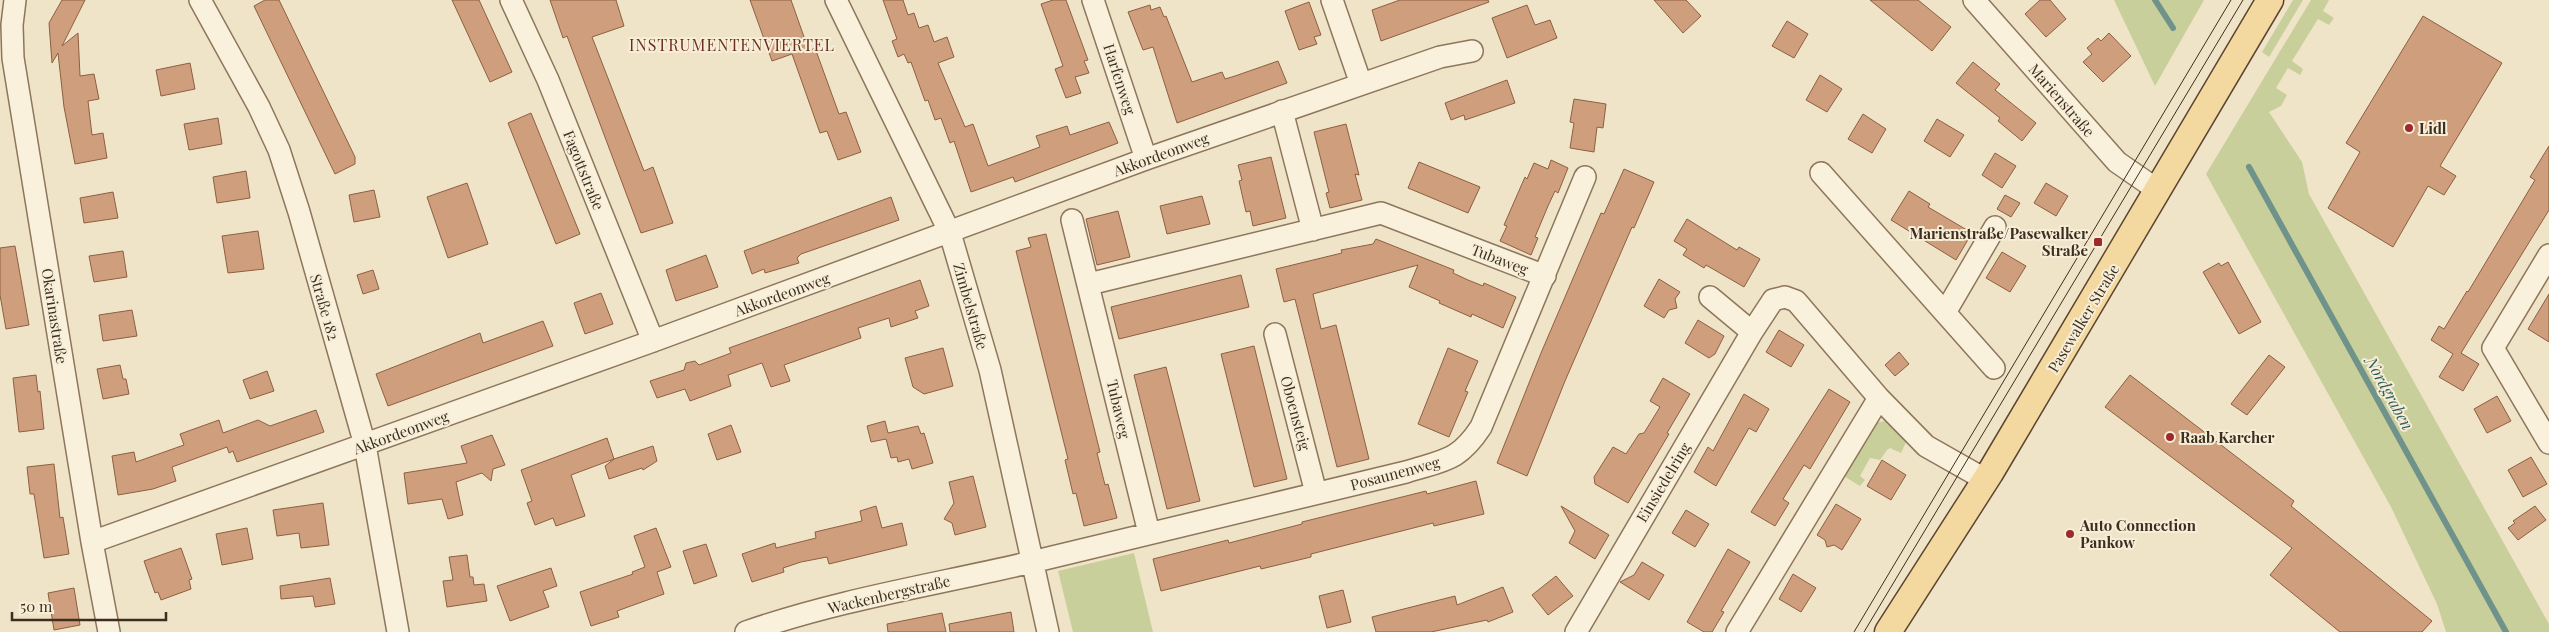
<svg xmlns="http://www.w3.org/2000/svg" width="2549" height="632" font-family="'Playfair Display',serif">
<rect width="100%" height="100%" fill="#f0e4c8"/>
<path fill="#c9cf9b" d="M2114,0h90l-49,86z
M2293,0h10l-34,57 -7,-5z
M2311,0h18l-6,11 11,7 -5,7 -11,-6 -26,42 11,8 -3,6 -12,-7 -12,20 11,7 -6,11 -12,6 33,50 7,32 240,430v8h-103l-9,-28 -46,-97 -185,-333z
M1885,421l6,2 16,17 -6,13 -11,-5 -3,2 -7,10 -10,-2 -10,18 5,4 -5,6 -18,-11 32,-52z
M1134,553l19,79h-80l-15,-61z"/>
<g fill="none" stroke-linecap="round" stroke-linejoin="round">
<path stroke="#6f938a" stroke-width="6" d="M2155,0l18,28
M2249,167l257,465"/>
</g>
<path fill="#cf9f7d" stroke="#8d5f41" d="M62,0h23l-23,46 16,-13 2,43 14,-2 5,25 -11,2 4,34 11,-2 4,25 -32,6 -11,-57 -6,-54 -6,10 -3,-40z
M265,0h14l76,157v7l-20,10 -81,-168z
M452,0h27l33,72 -22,10z
M550,0h66l8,26 -32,11 52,134 9,-4 20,56 -32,10 -74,-197 -4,2z
M750,0h41l18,51 6,-3 24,66 7,-2 15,40 -23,8 -11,-29 -7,2 -28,-79 -20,7z
M883,0h20l5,15 6,-2 5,15 9,-3 6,17 13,-5 7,20 -16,6 27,64 8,-3 15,42 52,-19 -4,-11 31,-10 3,9 39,-13 9,21 -103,39 -2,-5 -42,15 -17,-51 -4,2 -9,-25 -6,2 -7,-20 -3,1 -14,-39 -3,1 -4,-9 -6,3 -6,-16 5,-2z
M1053,0h13l22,60 -4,1 5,12 -14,4 6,16 -15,5 -11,-29 8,-3 -22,-62z
M1400,0h88l1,2 -108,39 -9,-31z
M1654,0h32l15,16 -18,17z
M1870,0h48l33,27 -19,24z
M2040,0h10l16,19 -20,18 -21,-23z
M1309,2l12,33 -7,2 3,7 -18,6 -14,-39z
M1150,5l1,5 9,-3 4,10 2,-1 26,66 30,-10 3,7 10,-3 43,-15 9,22 -110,40 -24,-76 -10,3 -15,-38z
M1527,5l8,20 15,-5 7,18 -50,20 -15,-40z
M2423,16l79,47 -62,103 16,10 -12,19 -16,-9 -35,61 -65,-39 32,-56 -14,-9z
M1787,21l21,13 -14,24 -22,-12z
M2109,33l22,23 -28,26 -20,-20 9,-8 -5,-6 11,-10 3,3z
M1973,62l27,22 -5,6 41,33 -14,18 -24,-20 2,-3 -44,-35z
M190,63l5,26 -34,7 -5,-26z
M1820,75l22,14 -15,23 -21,-12z
M1507,80l8,23 -50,17 -1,-5 -13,5 -6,-17z
M1574,99l32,5 -3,24 -6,-1 -3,25 -24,-4 4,-25 -4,-1z
M531,113l49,121 -24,10 -48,-121z
M1863,114l23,15 -14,24 -24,-14z
M218,118l4,26 -33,6 -5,-26z
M1937,119l27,16 -14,22 -26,-16z
M1346,124l13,51 -4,-1 7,26 -32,8 -4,-15 3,-1 -15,-60z
M2549,146v64l-88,143 18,11 -16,27 -24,-14 14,-23 -22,-14 8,-14 5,3 23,-38 1,1 67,-112 -5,-3z
M1995,153l21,13 -14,22 -20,-13z
M1271,157l15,61 -33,8 -3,-15 -4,1 -7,-31 3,-1 -4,-15z
M1551,160l17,8 -10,25 -3,-2 -7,15 -13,31 3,1 -7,17 -31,-14 7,-15 -3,-1 21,-48 2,2 7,-16 14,6z
M1419,162l61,25 -12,26 -60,-25z
M1624,169l30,13 -20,46 -2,-1 -67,154 -38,95 -30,-13 44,-110 60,-140 3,1z
M246,171l4,27 -33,5 -4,-26z
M467,183l21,61 -40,14 -21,-61z
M2046,183l22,13 -12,20 -22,-13z
M374,190l6,27 -26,5 -5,-27z
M1909,191l21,13 -2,3 44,26 -16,27 -65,-40z
M113,192l5,26 -34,5 -4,-25z
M2005,195l15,8 -9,14 -14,-8z
M1202,196l8,28 -43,10 -7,-28z
M891,197l8,23 -98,34 -4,4 2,5 -34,10 -1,-4 -12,5 -8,-23z
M1118,211l12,46 -33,8 -11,-46z
M1687,219l50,31 2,-3 21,12 -16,28 -38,-22 -2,3 -21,-13 4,-6 -13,-8z
M258,231l6,38 -36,4 -6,-37z
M1046,234l54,218 -3,1 8,32 3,-1 9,34 -33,8 -8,-33 -3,1 -8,-34 3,-1 -52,-208 15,-4 -3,-9z
M1376,239l78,31 -1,3 15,7 15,6 1,-3 32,14 -13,31 -31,-14 -1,3 -32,-14 1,-2 -31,-14 9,-22 -105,29 8,35 15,-4 33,134 -32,8 -42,-168 -11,3 -8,-33 66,-16 -1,-3 32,-6z
M15,246l14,79 -23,4 -6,-34v-47z
M123,251l4,26 -33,5 -5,-26z
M2002,252l24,14 -16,26 -24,-14z
M706,255l12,32 -42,14 -10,-31z
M2228,262l33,60 -22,12 -36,-62 16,-9 2,3z
M373,270l6,19 -16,5 -6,-19z
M1241,275l8,32 -130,32 -8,-32z
M1659,279l21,13 -5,7 2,9 -8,2 -5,8 -20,-12z
M920,280l9,26 -14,5 3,7 -27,9 -2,-9 -31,10 3,10 -77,27 6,16 -19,6 -9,-24 -34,12 3,11 -41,15 -5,-12 -28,9 -7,-17 34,-11 2,-7 9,-2 4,4 32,-12 -2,-5z
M601,293l12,31 -28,10 -11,-31z
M2549,294v48l-21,-13z
M132,310l5,26 -34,5 -4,-26z
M1698,320l26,16 -9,18 -6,4 -24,-15z
M543,321l10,25 -165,60 -12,-32 104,-41 3,10z
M1779,330l25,15 -13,22 -25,-15z
M1254,346l33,133 -33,8 -33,-133z
M943,348l10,38 -29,8 -11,-7 -8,-29z
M1448,348l30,13 -13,30 3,1 -19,45 -31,-13z
M1899,352l10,12 -14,12 -10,-11z
M2269,355l16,12 -38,48 -16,-11z
M120,365l3,14h3l3,15 -26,5 -6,-30z
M1166,367l34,134 -33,8 -33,-134z
M267,371l7,20 -24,8 -7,-19z
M36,375l2,17 2,-1 4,38 -25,3 -6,-54z
M2130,375l164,126 -3,5 141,115 -10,11h-82l-70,-57 22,-27 -187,-141z
M1663,378l27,16 -23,39 2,1 -41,69 -33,-19 -1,-7 19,-30 13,7 13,-20 5,-1 16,-26 -10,-6z
M1829,389l21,13 -40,67 -6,-4 -21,34 6,4 -14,23 -24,-14z
M1744,394l25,15 -13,23 -7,-4 -33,58 -22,-14 14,-25 5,4z
M2497,396l14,25 -24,12 -13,-24z
M316,410l8,22 -87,30 -4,-11 -4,2 -2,-6 -55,20 4,14 -23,8 -35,6 -6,-39 22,-4 2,10 48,-17 -4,-11 39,-14 4,13 35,-13 12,6z
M885,421l3,12 30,-7 3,8 3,-1 9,30 -21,6 -3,-10 -11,3 -1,-5 -6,1 -5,-19 -15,3 -4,-16z
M731,425l10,27 -24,8 -9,-26z
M492,435l13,30 -12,4 -2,12 -9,-8 -26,9 7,33 -15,4 -6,-20 -34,5 -4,-31 63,-10 -6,-17z
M607,438l7,21 -43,16 14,41 -29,10 -3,-8 -18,7 -8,-22 5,-2 -11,-31z
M653,446l4,15 -14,9 -1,-2 -33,11 -4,-13 9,-7z
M2531,457l16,27 -24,13 -15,-27z
M1882,460l24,15 -15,25 -24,-14z
M54,464l6,54 3,-1 6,37 -25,4 -10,-64h-4l-3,-27z
M973,476l13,51 -31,8 -3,-12 -8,-4 10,-16 -5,-21z
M1476,481l8,33 -50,12 -1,-3 -122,31v3l-50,12 -1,-3 -99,25 -8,-32 75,-19 1,3 73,-19v-2l124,-31 1,3z
M323,503l6,42 -28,3 -2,-15 -22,3 -4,-26z
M1836,504l25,15 -19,31 -8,-5 -7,2 -2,-7 -8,-5z
M876,506l6,22 20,-5 5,22 -78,19 -2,-7 -26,5 -18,6 1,4 -32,10 -10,-28 33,-11 1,5 40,-10 -1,-6 47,-11 -2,-10z
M1561,506l48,29 -14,24 -26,-16 6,-12z
M2535,506l11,14 -28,20 -10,-12 7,-5 -2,-2z
M1686,510l23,14 -14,23 -23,-14z
M247,528l6,31 -31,6 -6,-31z
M656,528l15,39 -14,5 7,22 -47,17 2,6 -28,9 -11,-34 53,-18 -1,-2 13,-5 -11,-31z
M706,544l11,32 -23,8 -11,-33z
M181,548l11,31 -3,1 2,9 -30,11 -3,-8 -3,1 -11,-32z
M1728,549l22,13 -29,49 3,1 -12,20h-8l-17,-10z
M467,555l3,22h3l1,8 10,-1 3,17 -40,6 -4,-26 10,-1 -4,-23z
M1642,562l22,13 -15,25 -29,-18 14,-7z
M551,568l6,18 -14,5 6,16 -39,14 -13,-35z
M1793,574l23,14 -15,24 -22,-13z
M1556,576l17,20 -25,19 -16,-20z
M330,578l5,26 -20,3 -2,-11 -32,3 -1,-13z
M1503,587l10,25 -25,10 -1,-2 -56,12h-55l-4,-15 83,-21 2,9z
M74,588l6,37 -26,5 -6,-37z
M1343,590l8,32 -24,6 -8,-32z
M1011,612l3,20h-64l-1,-8z
M942,613l4,19h-58l-1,-8z"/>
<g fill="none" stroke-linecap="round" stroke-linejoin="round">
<defs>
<path id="minor" d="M15,0l-3,25 1,33 79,484 17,90
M200,0l59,107 20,43 20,62 66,233 33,187
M511,0l37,80 105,261
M836,0l114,233 40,137 58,262
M1093,0l53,159
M1332,0l29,84
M1974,0l143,162 42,29
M1282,111l31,119
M1821,173l173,195
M1072,220l77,313
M2549,255l-56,93 56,95
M1089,284l292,-71 164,63
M1710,297l42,35
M1946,311l49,-84
M1275,334l41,159
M92,542l561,-201 493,-182 294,-102 32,-6
M746,632c94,-33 193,-48 290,-71 123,-29 246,-60 370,-89 38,-12 52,-10 75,-45l104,-250
M1576,632l176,-300 21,-32 12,-3 11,4 83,97 47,48 60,34
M1737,632l142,-234"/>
<path id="major" d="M1888,632l102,-159 280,-473"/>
</defs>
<use href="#minor" stroke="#8d765c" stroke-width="24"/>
<use href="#major" stroke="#5b4430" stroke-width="29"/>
<use href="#minor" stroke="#faf1dc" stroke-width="21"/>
<use href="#major" stroke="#f3d9a0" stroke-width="26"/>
<path stroke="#3d2e20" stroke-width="1" d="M1854,632l377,-632
M1864,632l379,-632"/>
</g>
<g fill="#9e2a2b" stroke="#f7eed8" stroke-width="2">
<circle cx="2409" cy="128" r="5"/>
<rect x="2093" y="237" width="10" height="10" rx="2.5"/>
<circle cx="2170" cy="437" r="5"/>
<circle cx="2070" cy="534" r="5"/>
</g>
<g text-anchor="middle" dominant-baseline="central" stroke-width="4" stroke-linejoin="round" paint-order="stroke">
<g font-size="15" fill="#3d2e20" stroke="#f7eed8">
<text transform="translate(1120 79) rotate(72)">Harfenweg</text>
<text transform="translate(2062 100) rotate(49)">Marienstraße</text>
<text transform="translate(1161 154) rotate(-20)">Akkordeonweg</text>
<text transform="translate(584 170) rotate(68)">Fagottstraße</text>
<text transform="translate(1500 259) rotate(21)">Tubaweg</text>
<text transform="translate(782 294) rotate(-20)">Akkordeonweg</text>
<text transform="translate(971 306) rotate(74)">Zimbelstraße</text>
<text transform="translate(325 307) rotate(74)">Straße 182</text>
<text transform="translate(55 316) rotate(81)">Okarinastraße</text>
<text transform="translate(2083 318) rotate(-59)">Pasewalker Straße</text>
<text transform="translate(1119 409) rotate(77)">Tubaweg</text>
<text transform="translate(1296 413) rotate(75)">Oboensteig</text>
<text transform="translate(401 432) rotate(-20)">Akkordeonweg</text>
<text transform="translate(1395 473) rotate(-15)">Posaunenweg</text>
<text transform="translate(1663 482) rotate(-59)">Einsiedelring</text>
<text transform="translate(889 594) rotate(-13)">Wackenbergstraße</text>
</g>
<g font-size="15" font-weight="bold" fill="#3d2e20" stroke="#f7eed8" text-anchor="start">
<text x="2419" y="128">Lidl</text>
<text x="2088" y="233" text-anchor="end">Marienstraße/Pasewalker<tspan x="2088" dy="17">Straße</tspan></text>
<text x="2180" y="437">Raab Karcher</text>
<text x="2080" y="525">Auto Connection<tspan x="2080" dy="17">Pankow</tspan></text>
</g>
<g font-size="16" letter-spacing="1" fill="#6b2e1e" stroke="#f7eed8">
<text x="732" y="44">INSTRUMENTENVIERTEL</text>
</g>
<g font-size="16" font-style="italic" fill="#2f5d5a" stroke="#f7eed8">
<text transform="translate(2390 393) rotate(61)">Nordgraben</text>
</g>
</g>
<path d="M12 612v8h154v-8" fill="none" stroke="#3d2e20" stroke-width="2.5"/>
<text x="20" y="612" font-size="15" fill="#3d2e20" stroke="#f7eed8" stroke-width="4" paint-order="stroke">50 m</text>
</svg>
